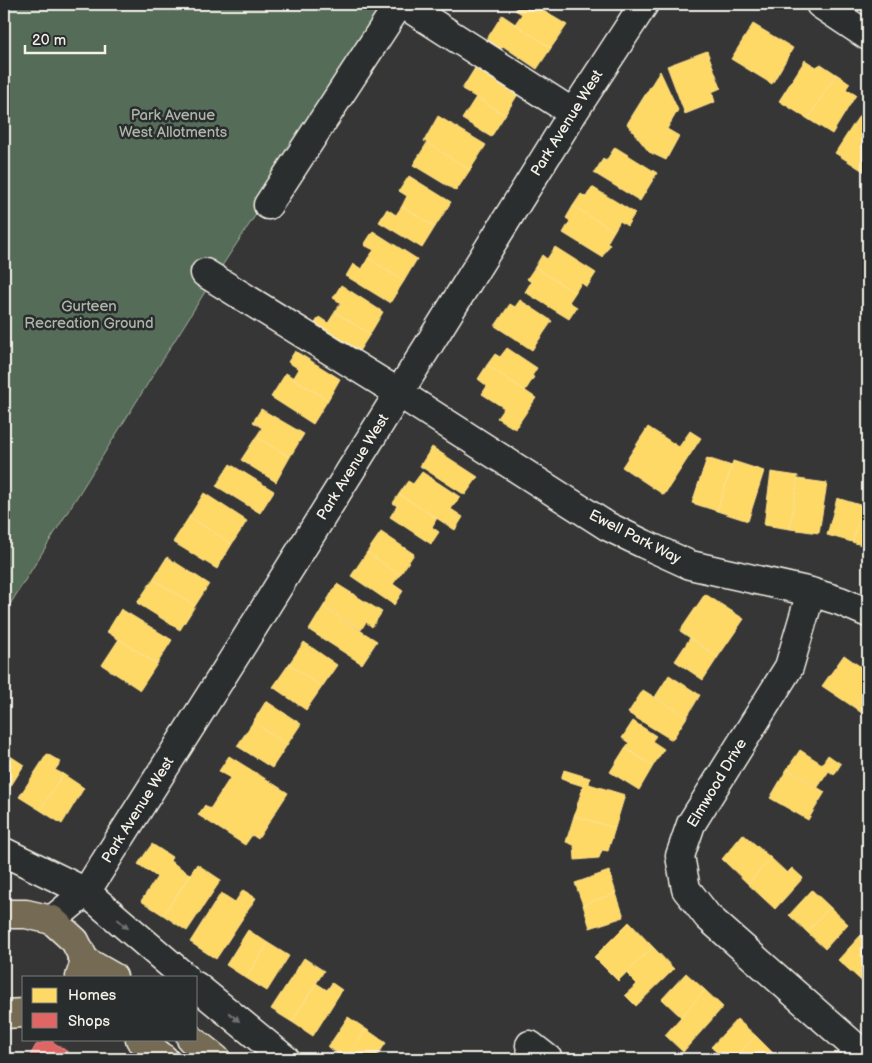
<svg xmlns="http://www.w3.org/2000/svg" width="872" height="1063" font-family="'Balsamiq Sans',sans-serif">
<rect width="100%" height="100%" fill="#373636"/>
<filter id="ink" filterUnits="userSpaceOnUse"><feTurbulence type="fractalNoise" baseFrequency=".02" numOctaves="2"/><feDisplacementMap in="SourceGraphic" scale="10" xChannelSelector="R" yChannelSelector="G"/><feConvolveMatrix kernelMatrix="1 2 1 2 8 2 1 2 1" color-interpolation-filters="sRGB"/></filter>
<g filter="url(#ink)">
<path fill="#556c58" stroke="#a4aea0" d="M4,4h391l-187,283 -204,327z"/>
<path fill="#ffd966" stroke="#fce08d" d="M519,4h13l35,21 -16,23 -36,-24 7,-10 -7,-4z
M502,15l49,33 -14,21 -34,-23 -4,5 -14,-9z
M753,24l40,24 -21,36 -41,-25z
M707,51l14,37 -9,4 3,10 -30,12 -18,-48z
M480,60l40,31 -15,24 -43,-26z
M805,60l11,7 5,-3 15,10 -28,45 -29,-18z
M660,71l18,39 -11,19 12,7 -13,24 -17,-8 -22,-28z
M836,74l14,9 -4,6 10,6 -24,39 -24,-15z
M476,97l29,18 -14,22 -29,-18z
M868,102v72l-33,-21z
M438,116l48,29 -16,25 -46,-29z
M427,143l43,27 -14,21 -43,-26z
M615,147l42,26 -17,28 -46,-28 9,-14 3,2z
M409,176l42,26 -16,25 -33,-21 5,-10 -8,-5z
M592,187l43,26 -8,13 -7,-5 -6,10 -41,-25 8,-12 5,3z
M402,206l33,21 -13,21 -43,-26 8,-13 9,6z
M573,206l41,25 -7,12 3,2 -8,12 -39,-24 7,-12 -4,-3z
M373,231l44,28 -13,22 -36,-23 6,-8 -10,-5z
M555,247l41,26 -9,14 -6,-4 -6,10 -40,-26 7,-12 5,4z
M368,258l36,23 -14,22 -44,-27 7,-12 9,5z
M535,267l40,26 -6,9 8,5 -8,12 -44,-27 6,-10 -4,-3z
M341,285l42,27 -13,22 -35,-22 6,-9 -8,-5z
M520,300l32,21 -20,29 -37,-24 15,-22 5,3z
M335,312l35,22 -14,22 -44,-28 7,-11 9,6z
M507,348l30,20 -5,8 2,1 -9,14 -38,-26 8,-11 5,3z
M295,351l45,28 -12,21 -35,-21 6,-10 -11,-7z
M487,365l49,33 -21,31 -18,-11 7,-10 -22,-14 5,-8 -9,-7z
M286,373l42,27 -15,24 -42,-27z
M261,409l43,25 -14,23 -34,-20 6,-9 -9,-6z
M648,427l31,20 11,-16 11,7 -37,57 -42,-28z
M256,437l34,20 -14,25 -35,-22z
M432,447l46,30 -13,18 -45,-29z
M707,458l25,8 -15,45 -25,-8z
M733,461l31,10 -16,50 -31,-10z
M230,464l44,27 -14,22 -44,-27z
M422,472l38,25 -9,12 12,8 -8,13 -56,-36 9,-13 5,3z
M771,472l27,4 -8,53 -26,-4z
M798,479l29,4 -8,50 -29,-4z
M204,493l43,28 -15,23 -43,-27z
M399,494l38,24 -5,9 7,5 -8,12 -41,-27 7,-11 -4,-3z
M866,496h2v51l-16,-5z
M837,498l26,8 -11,36 -25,-7z
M189,517l43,27 -15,25 -44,-27z
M381,532l33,22 -14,21 -33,-23z
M367,552l33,23 -7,9 10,7 -9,14 -43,-29z
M167,557l42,27 -14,22 -42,-27z
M153,579l42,27 -15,24 -43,-27z
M337,584l45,28 -10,15 -6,-5 -5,8 -38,-23z
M705,594l39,25 -26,38 -38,-26z
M323,607l54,34 -15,23 -53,-34z
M121,609l51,31 -15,24 -50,-32z
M690,638l28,19 -15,23 -28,-19z
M119,639l38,25 -17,26 -38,-25z
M304,642l33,23 -15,22 -33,-23z
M844,655l24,17v17l-13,19 -33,-22z
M289,664l33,23 -16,23 -33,-23z
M669,675l31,20 -13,22 -32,-20z
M868,689v29l-13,-10z
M643,690l44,27 -15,23 -44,-27z
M266,701l35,23 -14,21 -34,-23z
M633,721l23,15 -4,5 12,8 -11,17 -28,-18 4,-5 -7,-5z
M253,722l34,23 -15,23 -35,-22z
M625,748l28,18 -14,24 -29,-18z
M800,750l22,14 6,-9 13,9 -7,11 -5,-4 -11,16 -31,-18z
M4,752l20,13 -20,32z
M47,754l14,8 -6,8 8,4 -23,36 -21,-13z
M229,756l59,37 -30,46 -6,-4 -7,10 -47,-30 7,-10 5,4 20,-31 -11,-7z
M787,769l38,23 -17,28 -38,-22z
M564,770l26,8 -1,6 36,11 -10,33 -41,-12 9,-30 -22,-7z
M63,774l21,14 -22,36 -22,-14z
M574,816l41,12 -7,23 -6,-1 -3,8 -24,2 -1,-15 -8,-3z
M743,834l28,24 -23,26 -26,-25z
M152,844l20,13 -2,4 21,14 -28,40 -22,-14 16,-24 -19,-13z
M771,858l16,15 5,-5 11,10 -28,31 -27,-25z
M197,864l24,16 -34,51 -24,-16z
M609,871l7,22 -33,12 -8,-22z
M243,890l13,8 -40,61 -26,-17 31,-49 14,9z
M812,890l18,17 -23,25 -18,-17z
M616,893l8,24 -34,11 -7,-23z
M830,907l18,17 -23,25 -18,-17z
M629,922l24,25 -35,34 -24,-24z
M248,930l20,13 -22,35 -20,-13z
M861,935l7,6v21l-12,14 -18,-16z
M268,943l21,13 -22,35 -21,-13z
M653,947l21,22 -38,37 -11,-11 12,-11 -11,-11z
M304,958l20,13 -32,51 -21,-13z
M868,962v25l-12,-11z
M686,973l19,17 -24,27 -19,-18z
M316,983l11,7 5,-7 10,7 -29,46 -21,-14z
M705,990l18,17 -40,45 -18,-17z
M348,1017l18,12 -20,30 -18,-12z
M737,1019l19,17 -22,23h-10l-13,-12z
M366,1029l20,14 -11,16h-29z
M756,1036l18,18 -5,5h-35z"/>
<path fill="#e06666" stroke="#e6908d" d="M50,1040l18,12 -5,7h-35l8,-14z"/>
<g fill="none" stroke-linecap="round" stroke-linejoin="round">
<defs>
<path id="minor" d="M403,4l170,109
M820,4l48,32
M268,205l131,-201
M205,273l194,120 208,133 37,18 46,21 121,27 29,9 28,12
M811,592l-22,75 -98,157 -11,32 6,33 22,28 160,141
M4,852l82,40 99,85
M52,920l34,-28 156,-247 331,-532 71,-109
M196,986l89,73
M530,1045l18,14"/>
<path id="highway" d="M4,914h22l26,6 23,21 10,20 -5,16
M85,961l28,16
M4,1014l20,-1
M140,1039l24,20
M191,1039l25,20"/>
</defs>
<use href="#minor" stroke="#f4f1e8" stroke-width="31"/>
<use href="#highway" stroke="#f4f1e8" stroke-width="31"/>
<use href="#minor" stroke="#2a2d2e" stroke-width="28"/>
<use href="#highway" stroke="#756b52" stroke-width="28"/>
</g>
<defs><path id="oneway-solid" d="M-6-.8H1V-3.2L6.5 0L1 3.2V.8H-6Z" transform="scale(1.25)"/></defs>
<g fill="#71726f">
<use href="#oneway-solid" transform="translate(123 924) rotate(41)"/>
<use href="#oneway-solid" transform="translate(234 1017) rotate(39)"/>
</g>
</g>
<g text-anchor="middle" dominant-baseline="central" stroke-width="5" stroke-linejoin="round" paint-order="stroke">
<g font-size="15" fill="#acb5a7" stroke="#2a2d2e">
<text x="173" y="115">Park Avenue<tspan x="173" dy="17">West Allotments</tspan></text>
<text x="89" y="306">Gurteen<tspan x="89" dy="17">Recreation Ground</tspan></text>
</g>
<g font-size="15" fill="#f4f1e8" stroke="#2a2d2e">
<text transform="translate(567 123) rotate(-58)">Park Avenue West</text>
<text transform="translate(353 467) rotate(-58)">Park Avenue West</text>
<text transform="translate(635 537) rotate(27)">Ewell Park Way</text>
<text transform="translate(717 783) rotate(-59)">Elmwood Drive</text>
<text transform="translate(138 810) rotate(-58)">Park Avenue West</text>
</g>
</g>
<rect width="872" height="1063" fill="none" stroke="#2a2d2e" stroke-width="20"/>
<rect x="10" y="10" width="852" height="1043" fill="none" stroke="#f4f1e8" stroke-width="2" filter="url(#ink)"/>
<rect x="22" y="976" width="175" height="65" fill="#2a2d2e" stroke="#7b7b78"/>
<rect x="32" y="988" width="25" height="15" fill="#ffd966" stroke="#7b7b78"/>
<text x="68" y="1000" font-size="15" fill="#f4f1e8">Homes</text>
<rect x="32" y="1013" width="25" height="15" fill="#e06666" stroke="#7b7b78"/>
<text x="68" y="1026" font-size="15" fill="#f4f1e8">Shops</text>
<path d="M25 45v8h80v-8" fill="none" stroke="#f4f1e8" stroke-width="2.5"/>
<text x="32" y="45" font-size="15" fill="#f4f1e8" stroke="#2a2d2e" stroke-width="4" paint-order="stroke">20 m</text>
</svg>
